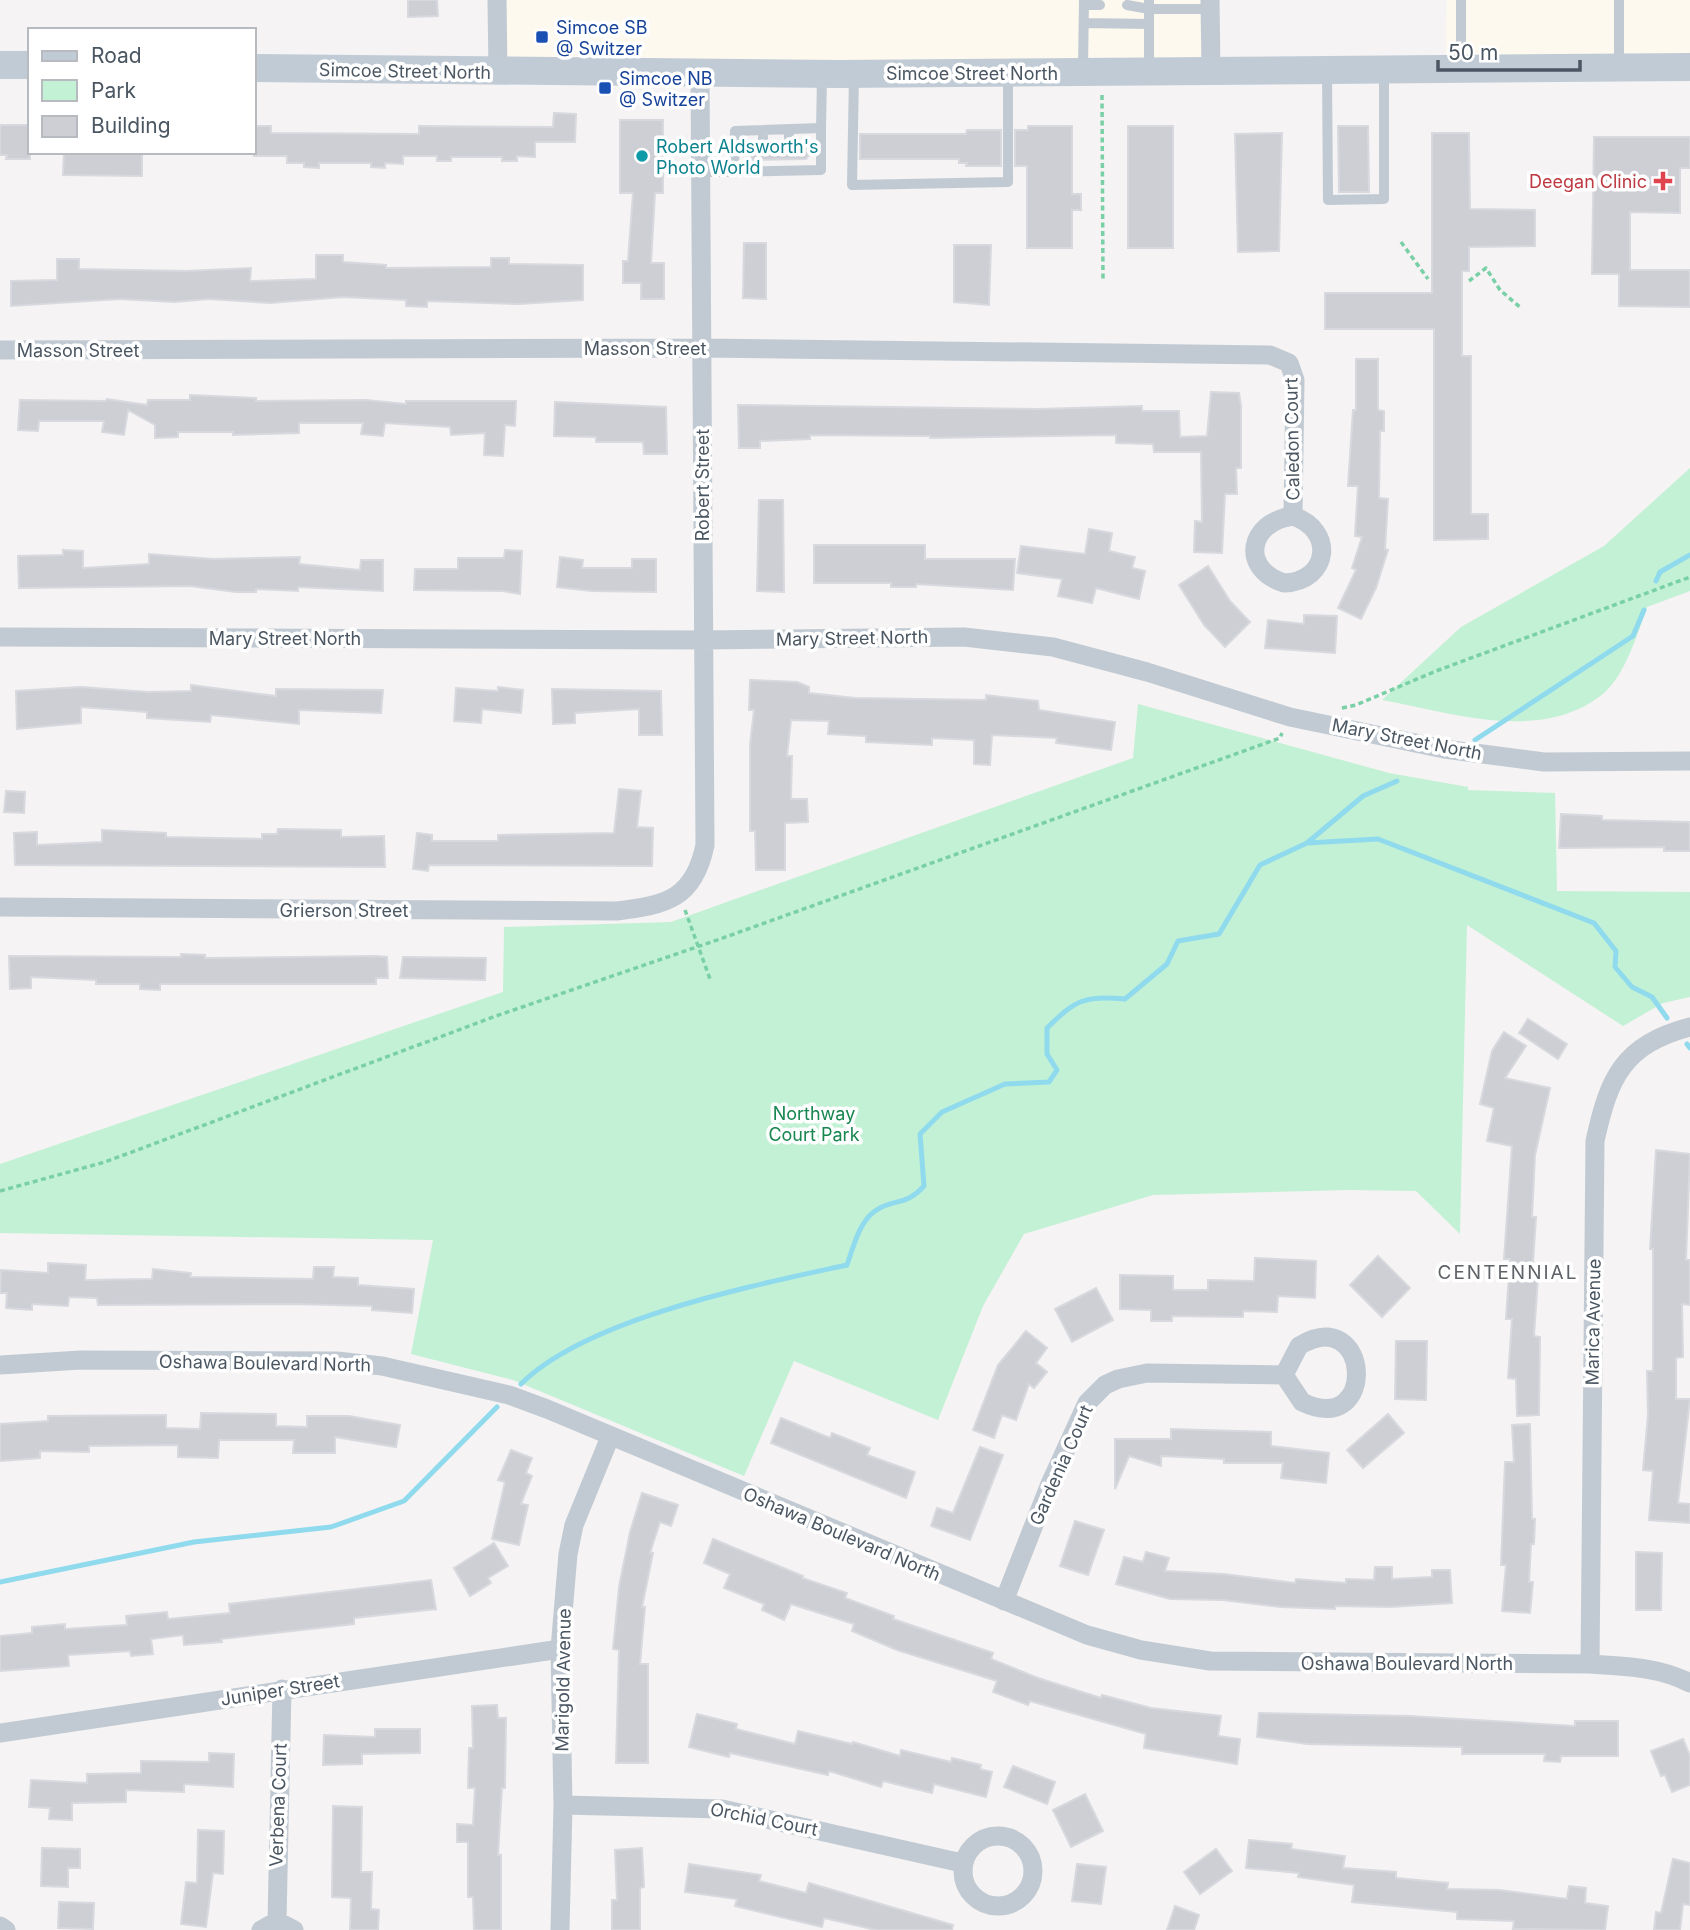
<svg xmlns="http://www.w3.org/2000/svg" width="1690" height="1930" font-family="Inter,sans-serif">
<rect width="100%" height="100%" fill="#f5f3f3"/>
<path fill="#fdf9ef" d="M507,0h696l1,72 -697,1z
M1447,0h243v67l-245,2z"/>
<path fill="#c3f1d5" d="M1690,468v123l-43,16c-9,26 -22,68 -43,86 -62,51 -151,20 -222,7l79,-73 143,-81z
M1138,704l251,69 79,14v3l87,3 2,98 133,1v105l-27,6 -40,23 -156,-101 -7,309 -44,-43 -69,-1 -194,5 -129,39 -41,72 -45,114 -144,-59 -50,115 -231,-96 -102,-26 22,-114 -433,-7v-69l503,-172 1,-65 167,-5 53,-19 409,-145z"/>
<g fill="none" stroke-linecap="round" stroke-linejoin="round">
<path stroke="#90daee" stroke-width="5" d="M1656,581l4,-9 30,-17
M1475,740l158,-104 11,-26
M1307,843l71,-4 216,84 22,28 -1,16 17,20 20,10 15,21
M1687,1044l3,4
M521,1384c66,-66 235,-99 326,-119 6,-17 12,-43 28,-54 18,-13 30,-4 49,-25l-4,-52 22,-22 63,-28 44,-2 8,-12 -10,-16v-26c30,-29 36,-32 78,-29l42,-35 11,-23 41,-7 41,-69 47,-22 56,-47 34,-15
M0,1582l194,-40 137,-15 73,-26 93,-94"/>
</g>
<path fill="#cdcfd5" stroke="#d7d9de" stroke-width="2" d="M408,0h29l1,16 -30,1z
M554,113l22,1 -1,28h-40v15l-18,-1v5h-15v-4h-51v4h-14v-5h-34v8l-18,-1v5l-14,-1v-4h-52v5l-15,-1v-4h-17v-7h-33v-30h17v7l148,1v-8l134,1z
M620,120h43v73h-8l-4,70h13v36h-23v-16h-18v-22h5l5,-68h-13z
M0,125h30v34h-24l1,-4h-7z
M1028,126h44v68h9v16h-9v38h-45v-82h-12v-36h13z
M1128,126h45v122h-45z
M1338,126h30l1,66h-30z
M967,130h34v36h-35l1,-3h-8v-4h-99v-25h106z
M1282,133l-3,118 -41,1 -3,-118z
M1432,133h37l1,76 65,1v36l-66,1v24h-7v85h9v158h17v25l-54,1v-211h-109v-36h107z
M1594,137h96v31h-10v45l-50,-1v58h60v37l-71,-1v-32h-27z
M752,141l10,7 8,-6h12l6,7 8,-7h14l3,8 -7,9 -59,1 -5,-6v-8z
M64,152h78v24l-79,-1z
M744,243h22v56l-23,-1z
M954,245h37l-2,60 -35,-3z
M316,255h27v7l43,3v3l105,-1v-9h18v6l74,1v35l-64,4 -92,-3v6l-21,-1v-6l-63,-3 -73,6 -61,-4 -35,3 -54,-3 -109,7v-25l46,-1v-21h22v10l107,2 65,-3 -1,13 66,-2z
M1356,359h22v51l6,1v20h-4l-1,67 9,1 -3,50 3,1 -12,38 -15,31 -23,-11 18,-38 -4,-2 10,-31 -7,-1 3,-50h-10l5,-76h3z
M1211,392l28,1 2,13v62h-5l1,26h-12l-3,59 -28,-1 1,-31 7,1 -1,-70h-47l-1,-8 -37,-1v-8l-186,3v-2l-120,-1v4l-50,2v7h-21l-1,-43 300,4 104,-3v5h37l1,26 27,-1z
M190,395l66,3v3l110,-1 40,4v-3h110l-1,25 -10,-1 -2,31 -19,-1 1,-22 -34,2 -1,-8 -65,-4 -2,13 -22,-2 2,-11h-64v10l-66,2v-3h-55v5l-23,1v-13l-27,-15 -4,25 -22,-3 2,-11h-65l-1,10 -20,-1 2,-30 86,1 1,-2 40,6 1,-5h42z
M555,402l111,5 1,47h-23l-1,-12h-47v-5l-42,-1z
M759,500h24l1,92 -27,-1z
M1089,529l23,4 -3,18 26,6 -3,11 13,3 -6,28 -43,-11 -4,15 -34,-7 4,-17 -45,-6 4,-27 64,8z
M814,545h111v14h90l-2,31 -97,-6v3h-25v-4h-77z
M63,550l20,1v17l66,-4v-10l64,5 87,-2 -1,7 61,6 1,-10h22v31l-85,-4v4l-42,-2v3h-20l-46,-6 -171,2 -1,-32 45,-1z
M505,550l17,1 -2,43 -17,-3 -89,-1 1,-21h43v-11h46z
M560,557l23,3 -1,8h50v-9h24v33l-64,-1 -35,-4z
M1208,566l22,35 20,21 -25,25 -21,-22 -25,-40z
M1304,615l33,1 -2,37 -70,-5 3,-28 36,4z
M750,680l47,2 12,5v6l46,5 131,2v-5l52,6 1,9 76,12 -4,28 -55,-7 1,-5 -65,-3 -2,30 -16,-1v-24l-42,-2v7l-66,-3v-6l-38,-2 1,-13 -38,-1 -4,36h5l-1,43h16l1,23 -23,1v47h-29l-1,-39h-5v-86l4,-35h-5z
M191,685l85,11v-7l107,1 -2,23 -82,-3v14l-88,-9 -1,7 -63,-4v-6l-66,-5v16l-64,6 -1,-38 65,-4 67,5 43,-1z
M498,687l25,3 -2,23 -39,-4 -1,14 -27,-2 2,-33 42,3z
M552,689l109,2 1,44h-23v-26l-64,4v10l-22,1z
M619,789l22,2 -4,36 16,1 -1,38 -223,-1 -1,6 -15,-2 4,-36 15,2v6h66v-6l116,-2z
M6,791l19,1 -1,21 -20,-1z
M1561,814l41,2v4l88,2v29h-26v-4l-105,1z
M278,829l63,1v7l43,-1 1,31 -370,-2 -1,-32 23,-1v13l65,-3v-12l64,3v4l96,2v-5h15z
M181,954l24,1v3l171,-2 11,1 1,21h-12v6h-216v6l-20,-1v-5h-44v-4l-65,-3v11l-21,1 -1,-33 172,1z
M403,957l83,1 -1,22 -85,-2z
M1528,1019l39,25 -9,15 -39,-26z
M1504,1032l22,14 -21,32 45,10 -15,67 -3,62h4l-4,60h6l-4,59 6,1 -1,78 -22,1 -1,-37 -8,-1 4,-59h-6l4,-60h-6l8,-113 -25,-5 7,-33 -14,-4 12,-53z
M1656,1150l34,4 -4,106h4v45l-8,-1 1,53 -7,1v41h14l-12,104 12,1v19l-41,-3 4,-49 -10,-1 5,-55 -1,-44h6v-122h-3z
M1378,1256l32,32 -28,29 -32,-32z
M1255,1258l61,3 -1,37 -37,-2 -1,16 -34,-1v6l-71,-1v5h-21v-11l-31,-1v-34l53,1v14h35v-10l46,1z
M48,1263l38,2 -1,15 67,-1 1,-10 38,4 -1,4 123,2 1,-12h20l-1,10 25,1v7l56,4 -2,24 -40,-3v-4l-78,-2 -196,1 -1,-7 -28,-1 -1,9 -36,-2v6l-26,-2 1,-15h-7l1,-23 47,3z
M1096,1288l17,32 -41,22 -17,-33z
M1026,1331l21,17 -11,15 11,9 -13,16 -5,-4 -13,36 -14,-5 -8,23 -21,-8 25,-65z
M1396,1341h31l-1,59 -31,-1z
M201,1413l75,1v12l31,1v-11h42l51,9 -4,22 -61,-10v16h-42l1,-13h-75l-1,18 -40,-1v-12l-89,1v6l-49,-1v7l-40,3v-37l48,-3v-5l118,-1v13l34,1z
M1388,1414l16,19 -41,35 -16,-18z
M781,1418l49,20 2,-5 38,15 -3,7 48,17 -9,26 -135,-55z
M1530,1424l2,95h3l-1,25h-3l-2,38h4l-3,31 -28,-2 4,-46h-5l4,-103h9l-2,-37z
M1171,1429l100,3v14l58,7 -3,30 -45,-5 2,-15h-59v-4l-63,-3v10l-32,-10 -14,33v-50h56z
M980,1447l23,8 -33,85 -39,-14 6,-18 16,5z
M511,1450l21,8 -6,15 6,3 -11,28 7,1 -9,40 -27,-6 13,-57 -7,-2z
M642,1493l36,12 -7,21 -11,-4 -10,31h3l-11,54h3l-5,57h8v99h-32l3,-113 -6,-1 6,-62 11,-55z
M1075,1521l29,9 -16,45 -28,-9z
M713,1539l90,37 -1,2 45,15 -2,5 49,18 -1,3 100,34 -2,6 47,19 63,20 1,-3 49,13 70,8 -3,20 22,3 -3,25 -93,-16 2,-14 -116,-33 -2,4 -35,-13 4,-11 -100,-31 -45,-19 2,-7 -63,-20 -7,16 -22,-10 2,-6 -40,-16 6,-14 -26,-11z
M494,1543l14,23 -20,12 3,5 -21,13 -16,-28z
M1146,1552l23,6 -4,13 58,3 72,9 1,-4 50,4v-4l28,1 1,-13h17v12l40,-2v-7h18l2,33 -61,4 -56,-1v3l-54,-2 -58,-7 -53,-1 -54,-15 8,-27 19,5z
M1636,1552l26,1 -1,57h-25z
M431,1580l5,29 -82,9v6l-133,15 1,3 -38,3 -1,-10 -32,4 2,15 -22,2 -1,-5 -62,4 1,11 -69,5v-35l32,-3v-6l33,-3v5l62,-4 -1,-9 41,-4 1,7 62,-6 -1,-9z
M497,1705l1,13h8l-1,70h-3l-4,67h3v75h-27l-1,-33h-5v-55h-11v-18l16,1 2,-37h-7l1,-40h4l-1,-42z
M1259,1713l150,3 166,10v-5h43v35h-57l-1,6 -16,-1 1,-7h-83v-7l-155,-3 -50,-7z
M697,1714l40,10 -1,5 59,15 3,-13 54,13 1,-2 47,14 1,-6 50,12 1,-4 29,7 -1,4 12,3 -6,25 -52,-13 -2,9 -49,-12 -2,6 -52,-16 -1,4 -98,-22 -1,4 -40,-10z
M375,1729h45v24l-58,1v10l-39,1 1,-30 51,2z
M1683,1739l7,17v29l-18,7 -7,-17 -4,1 -10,-25z
M209,1753l25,1 -1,33 -49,-3v8l-58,-2v12l-54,1v17l-23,-1 1,-11 -21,-1 2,-27 56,3v-9l54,-1v-12l68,1z
M1013,1766l42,16 -8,22 -43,-17z
M1085,1794l18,37 -32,16 -18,-37z
M333,1806l29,1 -1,65h11l-1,37 8,1 -1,20h-28l1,-32 -19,-1z
M198,1830l26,1 -1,43 -10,-1 -7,54 -25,-3 5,-42 11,1z
M1249,1840l43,4 -1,5 54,7 -2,12 53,4v6l52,5 -1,6 52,1 68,9 2,-13 17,2 -1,15 23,3 -3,24 -92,-1 1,-8 -57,-2v-7l-105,-10 2,-17 -56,-8 1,-4 -53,-5z
M42,1848l38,1v19h-12v19l-27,-1z
M642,1848l2,39 -4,1v42h-28v-30h5l-2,-50z
M1216,1849l16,22 -32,23 -16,-22z
M1673,1859l17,4v42l-7,-1 -3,26h-26l2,-18 5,1z
M689,1864l72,11 -2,6 47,12 3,-10 144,42 -1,5h-76l-52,-12 -2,9 -87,-21 2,-7 -52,-7z
M1077,1864l29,3 -5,37 -29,-3z
M59,1902l35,1 -1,26 -35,-1z
M1175,1906l24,9 -5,15h-27z"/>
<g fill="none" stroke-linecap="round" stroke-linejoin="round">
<path stroke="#7ad0a6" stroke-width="3.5" stroke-dasharray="5 3.5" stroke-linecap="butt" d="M1102,95l1,184
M1401,242l27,37
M1469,281l17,-13 14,22 21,18
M1342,708l14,-3 80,-34 254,-94
M685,910l25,69
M0,1191l105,-29 391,-146 224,-77 560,-201 2,-5"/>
<path stroke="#c1cad2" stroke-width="10" d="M1461,0v66
M1619,0v66
M1084,5h16
M1127,5l22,4v-9
M1084,23l65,1
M1083,69l1,-69
M1149,70v-61h61
M1327,72l1,128 56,-1v-126
M854,74l-2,111 156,-3v-107
M763,141v-11
M789,142v-13
M701,172h33l1,-41 86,-3 1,-50
M734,172l87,-2v-42"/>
<path stroke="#c1cad2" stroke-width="19" d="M497,0l1,72
M1210,0l1,72
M0,350l702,-2 568,7 19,8 6,17 -2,136c42,14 37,65 -9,67 -44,-14 -36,-61 9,-67
M0,637l703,3 261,-3 89,10 94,25 143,45 154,32 100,13 146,-1
M0,907l617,4c49,-6 77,-12 88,-66l-5,-773
M0,1365l81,-5 256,1 45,5 66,15 61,14 38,14 540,226 54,15 69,11 380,3c34,2 70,3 100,19
M1004,1601l46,-117 37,-81 18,-18 13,-6 29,-6 137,2 15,-29c72,-44 80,93 3,56l-18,-27
M1590,1664l5,-523c14,-64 28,-96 95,-114
M0,1733l560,-84
M563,1805l159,4 240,54
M963 1871a35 35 0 1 1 70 0a35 35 0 1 1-70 0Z
M277,1921l5,-232
M277,1921l17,9
M0,1926l6,4
M261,1930l16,-9
M560,1930l3,-125 -3,-156 8,-95 6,-29 36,-88"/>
<path stroke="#c1cbd6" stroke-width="28" d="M0,65h30
M254,68l585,6 851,-7"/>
</g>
<g fill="#1a4fb4" stroke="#fff" stroke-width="2.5">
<rect x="535" y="30" width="14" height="14" rx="3.5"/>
<rect x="598" y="81" width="14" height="14" rx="3.5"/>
</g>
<circle fill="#0f9aa8" stroke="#fff" stroke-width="2.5" cx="642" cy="156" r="7"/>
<path fill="#e0444e" stroke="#fff" stroke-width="2.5" d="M1659.5 170.5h7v7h7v7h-7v7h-7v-7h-7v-7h7z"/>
<g text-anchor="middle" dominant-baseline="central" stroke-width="7" stroke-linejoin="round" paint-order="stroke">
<g font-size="18" fill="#164399" stroke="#fff" text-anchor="start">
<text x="556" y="27">Simcoe SB<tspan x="556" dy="21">@ Switzer</tspan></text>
<text x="619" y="78">Simcoe NB<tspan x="619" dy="21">@ Switzer</tspan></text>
</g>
<g font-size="18" fill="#4a5661" stroke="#fff">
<text transform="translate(405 71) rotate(1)">Simcoe Street North</text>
<text x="972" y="73">Simcoe Street North</text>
<text x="645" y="348">Masson Street</text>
<text x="78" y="350">Masson Street</text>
<text transform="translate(1292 439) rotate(-91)">Caledon Court</text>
<text transform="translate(702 485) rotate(-90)">Robert Street</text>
<text x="285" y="638">Mary Street North</text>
<text transform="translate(852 638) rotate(-1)">Mary Street North</text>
<text transform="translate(1407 739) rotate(11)">Mary Street North</text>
<text x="344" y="910">Grierson Street</text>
<text transform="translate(1593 1322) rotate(-89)">Marica Avenue</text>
<text transform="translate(265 1363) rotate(1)">Oshawa Boulevard North</text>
<text transform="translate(1061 1465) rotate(-66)">Gardenia Court</text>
<text transform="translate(842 1534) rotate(23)">Oshawa Boulevard North</text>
<text x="1407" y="1663">Oshawa Boulevard North</text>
<text transform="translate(563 1680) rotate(-89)">Marigold Avenue</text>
<text transform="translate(280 1690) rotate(-9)">Juniper Street</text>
<text transform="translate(278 1805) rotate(-88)">Verbena Court</text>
<text transform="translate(764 1819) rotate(11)">Orchid Court</text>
</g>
<g font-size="18" fill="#0d838f" stroke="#fff" text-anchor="start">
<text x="656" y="146">Robert Aldsworth's<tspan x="656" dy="21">Photo World</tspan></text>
</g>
<g font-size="18" fill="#be3a42" stroke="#fff" text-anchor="end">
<text x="1647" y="181">Deegan Clinic</text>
</g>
<g font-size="18" fill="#17864f" stroke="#fff">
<text x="814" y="1113">Northway<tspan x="814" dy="21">Court Park</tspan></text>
</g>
<g font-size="19" letter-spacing="2" fill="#5f6368" stroke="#fff">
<text x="1508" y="1272">CENTENNIAL</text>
</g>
</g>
<rect x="28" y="28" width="228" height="126" fill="#ffffff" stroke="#b7bbc0" stroke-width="2"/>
<rect x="42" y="51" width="35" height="10" fill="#c1cbd6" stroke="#b7bbc0" stroke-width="2"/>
<text x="91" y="63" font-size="21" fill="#4a5661">Road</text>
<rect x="42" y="80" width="35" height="21" fill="#c3f1d5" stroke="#b7bbc0" stroke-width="2"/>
<text x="91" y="98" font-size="21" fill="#4a5661">Park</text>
<rect x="42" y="116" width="35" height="21" fill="#cdcfd5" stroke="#b7bbc0" stroke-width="2"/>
<text x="91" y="133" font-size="21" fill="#4a5661">Building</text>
<path d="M1438 60v10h142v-10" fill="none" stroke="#4a5661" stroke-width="3.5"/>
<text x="1448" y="60" font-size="21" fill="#4a5661" stroke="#ffffff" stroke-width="5" paint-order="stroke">50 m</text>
</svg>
